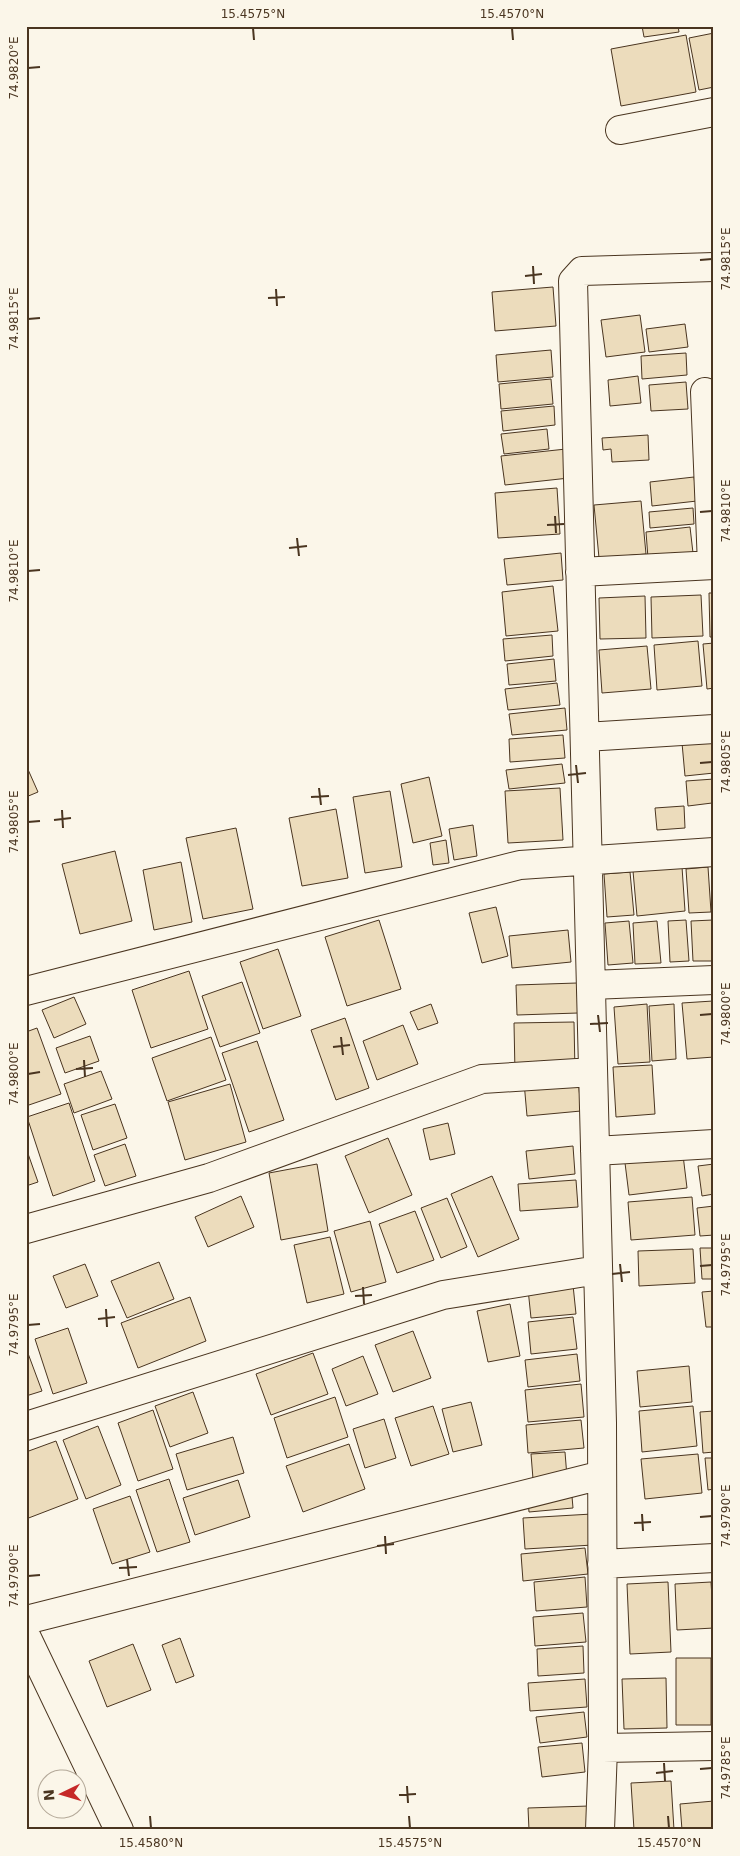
<svg xmlns="http://www.w3.org/2000/svg" width="740" height="1856" font-family="'DejaVu Sans',sans-serif">
<rect width="100%" height="100%" fill="#fbf6e9"/>
<path fill="#ecdcbc" stroke="#4a3520" d="M642,26h36l1,6 -35,5z
M714,33v54l-15,3 -10,-52z
M686,35l10,57 -75,14 -10,-57z
M553,287l3,39 -61,5 -3,-39z
M640,315l5,37 -39,5 -5,-37z
M685,324l3,23 -39,5 -3,-23z
M551,350l2,27 -55,5 -2,-27z
M686,353l1,22 -45,4 -1,-23z
M638,376l3,27 -31,3 -2,-26z
M551,379l2,25 -52,5 -2,-25z
M686,382l2,27 -37,2 -2,-26z
M554,406l1,19 -52,6 -2,-20z
M547,429l2,20 -45,5 -3,-20z
M648,435l1,25 -37,2 -1,-13 -8,1 -1,-12z
M566,449l3,29 -64,7 -4,-29z
M694,477l3,24 -45,5 -2,-24z
M557,488l3,46 -62,4 -3,-45z
M641,501l5,53 -47,4 -5,-53z
M693,508l1,16 -44,4 -1,-16z
M690,527l3,26 -45,5 -2,-26z
M561,553l2,27 -56,5 -3,-26z
M553,586l5,45 -52,5 -4,-44z
M709,593h5v44h-4z
M701,595l2,41 -51,2 -1,-41z
M645,596l1,42 -46,1 -1,-41z
M552,635l1,21 -48,5 -2,-22z
M698,641l4,45 -45,4 -3,-45z
M714,643v45l-7,1 -4,-45z
M647,646l4,43 -49,4 -3,-43z
M554,659l2,22 -47,4 -2,-21z
M557,683l3,22 -52,5 -3,-21z
M565,708l2,22 -55,5 -3,-21z
M712,728l2,45 -29,3 -4,-44z
M563,735l2,23 -55,4 -1,-23z
M562,764l3,19 -56,6 -3,-19z
M26,765l12,27 -12,5z
M429,777l13,59 -29,7 -12,-59z
M714,779v45l-2,-21 -24,3 -2,-25z
M560,788l3,52 -55,3 -3,-52z
M390,791l12,76 -37,6 -12,-76z
M684,806l1,22 -28,2 -2,-22z
M336,809l12,69 -46,8 -13,-68z
M473,825l4,31 -23,4 -5,-31z
M236,828l17,81 -50,10 -17,-81z
M446,840l3,23 -16,2 -3,-22z
M115,851l17,70 -52,13 -18,-70z
M181,862l11,60 -38,8 -11,-60z
M682,867l3,44 -48,5 -4,-45z
M708,867l3,45 -22,1 -3,-44z
M630,872l4,43 -27,2 -3,-43z
M496,907l12,49 -26,7 -13,-50z
M379,920l22,69 -54,17 -22,-69z
M686,920l3,41 -19,1 -2,-41z
M713,920l1,41h-21l-2,-40z
M629,921l4,42 -25,2 -3,-42z
M657,921l4,42 -26,1 -2,-41z
M568,930l3,32 -59,6 -3,-32z
M278,949l23,67 -38,13 -23,-67z
M189,971l19,58 -57,19 -19,-58z
M242,982l18,51 -40,14 -18,-51z
M577,983l1,30 -61,2 -1,-30z
M74,997l12,27 -32,14 -12,-28z
M713,1001l1,56 -27,2 -5,-56z
M431,1004l7,19 -20,7 -8,-18z
M647,1004l3,58 -32,2 -4,-57z
M674,1004l2,55 -24,2 -3,-55z
M345,1018l24,70 -33,12 -25,-70z
M574,1022l1,50 -60,1 -1,-50z
M403,1025l15,39 -41,16 -14,-39z
M37,1028l24,66 -35,12v-74z
M90,1036l9,25 -34,12 -9,-25z
M211,1037l15,43 -59,21 -15,-43z
M257,1041l27,79 -35,12 -27,-79z
M652,1065l3,49 -39,3 -3,-50z
M101,1071l11,28 -38,14 -10,-29z
M578,1077l3,34 -54,5 -3,-34z
M230,1084l16,58 -61,18 -17,-58z
M69,1103l26,78 -42,15 -26,-79z
M115,1104l12,34 -34,12 -12,-35z
M448,1123l7,31 -25,6 -7,-31z
M388,1138l24,57 -43,18 -24,-57z
M125,1144l11,32 -31,10 -11,-31z
M573,1146l2,28 -46,5 -3,-28z
M26,1148l12,34 -12,4z
M683,1155l4,33 -58,7 -4,-32z
M317,1164l11,67 -47,9 -12,-67z
M714,1164v30l-12,2 -4,-30z
M492,1176l27,63 -41,18 -27,-63z
M576,1180l2,27 -58,4 -2,-27z
M241,1196l13,31 -46,20 -13,-30z
M692,1197l3,38 -64,5 -3,-38z
M447,1198l20,49 -26,11 -20,-50z
M714,1206v29l-14,1 -3,-28z
M415,1211l19,49 -37,13 -18,-49z
M370,1221l16,61 -35,10 -17,-61z
M330,1237l14,57 -37,9 -13,-58z
M700,1248h14v31h-12z
M693,1249l2,34 -56,3 -1,-35z
M159,1262l15,37 -47,19 -16,-37z
M85,1264l13,32 -32,12 -13,-32z
M573,1285l3,29 -45,4 -3,-29z
M714,1291v36h-8l-4,-35z
M190,1297l16,44 -68,27 -17,-45z
M510,1304l10,52 -32,6 -11,-51z
M573,1317l4,32 -46,5 -3,-32z
M68,1328l19,55 -34,11 -18,-55z
M413,1331l18,47 -38,14 -18,-47z
M26,1348l16,43 -16,5z
M313,1353l15,41 -57,21 -15,-41z
M577,1354l3,27 -52,6 -3,-27z
M363,1356l15,38 -32,12 -14,-37z
M689,1366l3,36 -52,5 -3,-36z
M581,1384l3,33 -56,5 -3,-32z
M193,1392l15,41 -38,14 -15,-41z
M335,1397l13,40 -61,21 -13,-40z
M471,1402l11,43 -29,7 -11,-43z
M433,1406l16,48 -38,12 -16,-48z
M693,1406l4,40 -55,6 -3,-41z
M153,1410l20,59 -35,12 -20,-58z
M714,1411v41l-11,1 -3,-41z
M384,1419l12,39 -31,10 -12,-39z
M581,1420l3,28 -56,5 -2,-28z
M98,1426l23,59 -35,14 -23,-59z
M233,1437l11,36 -57,17 -11,-36z
M56,1441l22,58 -52,20v-67z
M349,1444l16,45 -62,23 -17,-46z
M565,1452l2,25 -34,2 -2,-25z
M698,1454l4,39 -57,6 -4,-40z
M705,1458h9v31l-6,1z
M169,1479l21,63 -33,10 -21,-62z
M238,1480l12,37 -55,18 -12,-37z
M571,1485l2,23 -44,4 -2,-24z
M130,1496l20,56 -38,12 -19,-55z
M592,1514l1,31 -68,4 -2,-31z
M585,1548l3,26 -65,7 -2,-27z
M585,1577l2,30 -51,4 -2,-29z
M668,1582l3,70 -41,2 -3,-70z
M711,1582l3,46 -37,2 -2,-46z
M583,1613l3,29 -51,4 -2,-29z
M180,1638l14,38 -18,7 -14,-38z
M133,1644l18,46 -44,17 -18,-46z
M583,1646l1,27 -46,3 -1,-27z
M676,1658h35v67h-35z
M666,1678l1,50 -43,1 -2,-50z
M585,1679l2,28 -57,4 -2,-28z
M584,1712l3,25 -47,6 -4,-26z
M582,1743l3,29 -43,5 -4,-30z
M671,1781l3,49h-40l-3,-47z
M714,1801v29h-32l-2,-26z
M589,1806l1,24h-61l-1,-22z"/>
<g fill="none" stroke-linecap="round" stroke-linejoin="round">
<defs>
<path id="minor" d="M620,130l94,-18
M705,392l7,173
M580,572l134,-7
M585,737l129,-8
M591,985l123,-5
M26,991l494,-126 194,-13
M595,1151l119,-7
M26,1229l183,-51 273,-99 111,-7
M26,1426l417,-131 155,-25
M602,1564l112,-6
M26,1620l576,-145
M26,1636l93,194
M603,1748l111,-2
M600,1830l3,-82 -1,-325 -29,-1142 9,-10 132,-4"/>
</defs>
<use href="#minor" stroke="#4a3520" stroke-width="30"/>
<use href="#minor" stroke="#fbf6e9" stroke-width="28"/>
</g>
<path fill="none" stroke="#4a3520" stroke-width="2" d="M253,28l1,12M512,28l1,12M28,68l12,-1M700,260l12,-1M533,266l1,18M525,276l17,-2M276,289l1,17M268,298l17,-1M28,319l12,-1M700,512l12,-1M555,516l1,17M547,525l17,-1M297,538l2,18M289,548l18,-2M28,571l12,-1M700,763l12,-1M576,765l2,18M568,775l18,-2M319,788l2,17M311,797l18,-1M62,810l1,18M54,820l17,-2M28,822l12,-1M598,1015l2,17M700,1015l12,-1M590,1024l18,-1M341,1037l2,18M333,1047l17,-2M84,1060l1,17M76,1069l17,-1M28,1074l12,-2M620,1264l2,18M700,1266l12,-1M612,1274l18,-2M363,1287l1,17M355,1296l17,-1M106,1309l1,18M98,1319l17,-2M28,1325l12,-1M642,1514l1,17M700,1517l12,-1M634,1523l17,-1M385,1536l1,18M377,1546l17,-2M127,1559l2,17M119,1568l18,-1M28,1576l12,-1M664,1763l1,18M700,1769l12,-1M656,1773l17,-2M407,1786l1,17M399,1795l17,-1M150,1816l1,12M409,1816l1,12M668,1816l1,12"/>
<rect width="740" height="1856" fill="none" stroke="#fbf6e9" stroke-width="55"/>
<g transform="translate(62 1794) rotate(265)"><circle r="24" fill="#fbf6e9" stroke="#b4a999"/>
<path d="M0-4L9 19L0 12L-9 19Z" fill="#c62828"/>
<text y="-8" font-size="14" font-weight="bold" text-anchor="middle" fill="#4a3520">N</text>
</g>
<rect x="28" y="28" width="684" height="1800" fill="none" stroke="#4a3520" stroke-width="2"/>
<g font-size="12" text-anchor="middle" fill="#4a3520">
<text x="253" y="18">15.4575°N</text>
<text x="512" y="18">15.4570°N</text>
<text transform="translate(14 68) rotate(-90)" y="4">74.9820°E</text>
<text transform="translate(726 259) rotate(-90)" y="4">74.9815°E</text>
<text transform="translate(14 319) rotate(-90)" y="4">74.9815°E</text>
<text transform="translate(726 511) rotate(-90)" y="4">74.9810°E</text>
<text transform="translate(14 571) rotate(-90)" y="4">74.9810°E</text>
<text transform="translate(726 762) rotate(-90)" y="4">74.9805°E</text>
<text transform="translate(14 822) rotate(-90)" y="4">74.9805°E</text>
<text transform="translate(726 1014) rotate(-90)" y="4">74.9800°E</text>
<text transform="translate(14 1074) rotate(-90)" y="4">74.9800°E</text>
<text transform="translate(726 1265) rotate(-90)" y="4">74.9795°E</text>
<text transform="translate(14 1325) rotate(-90)" y="4">74.9795°E</text>
<text transform="translate(726 1516) rotate(-90)" y="4">74.9790°E</text>
<text transform="translate(14 1576) rotate(-90)" y="4">74.9790°E</text>
<text transform="translate(726 1768) rotate(-90)" y="4">74.9785°E</text>
<text x="151" y="1847">15.4580°N</text>
<text x="410" y="1847">15.4575°N</text>
<text x="669" y="1847">15.4570°N</text>
</g>
</svg>
